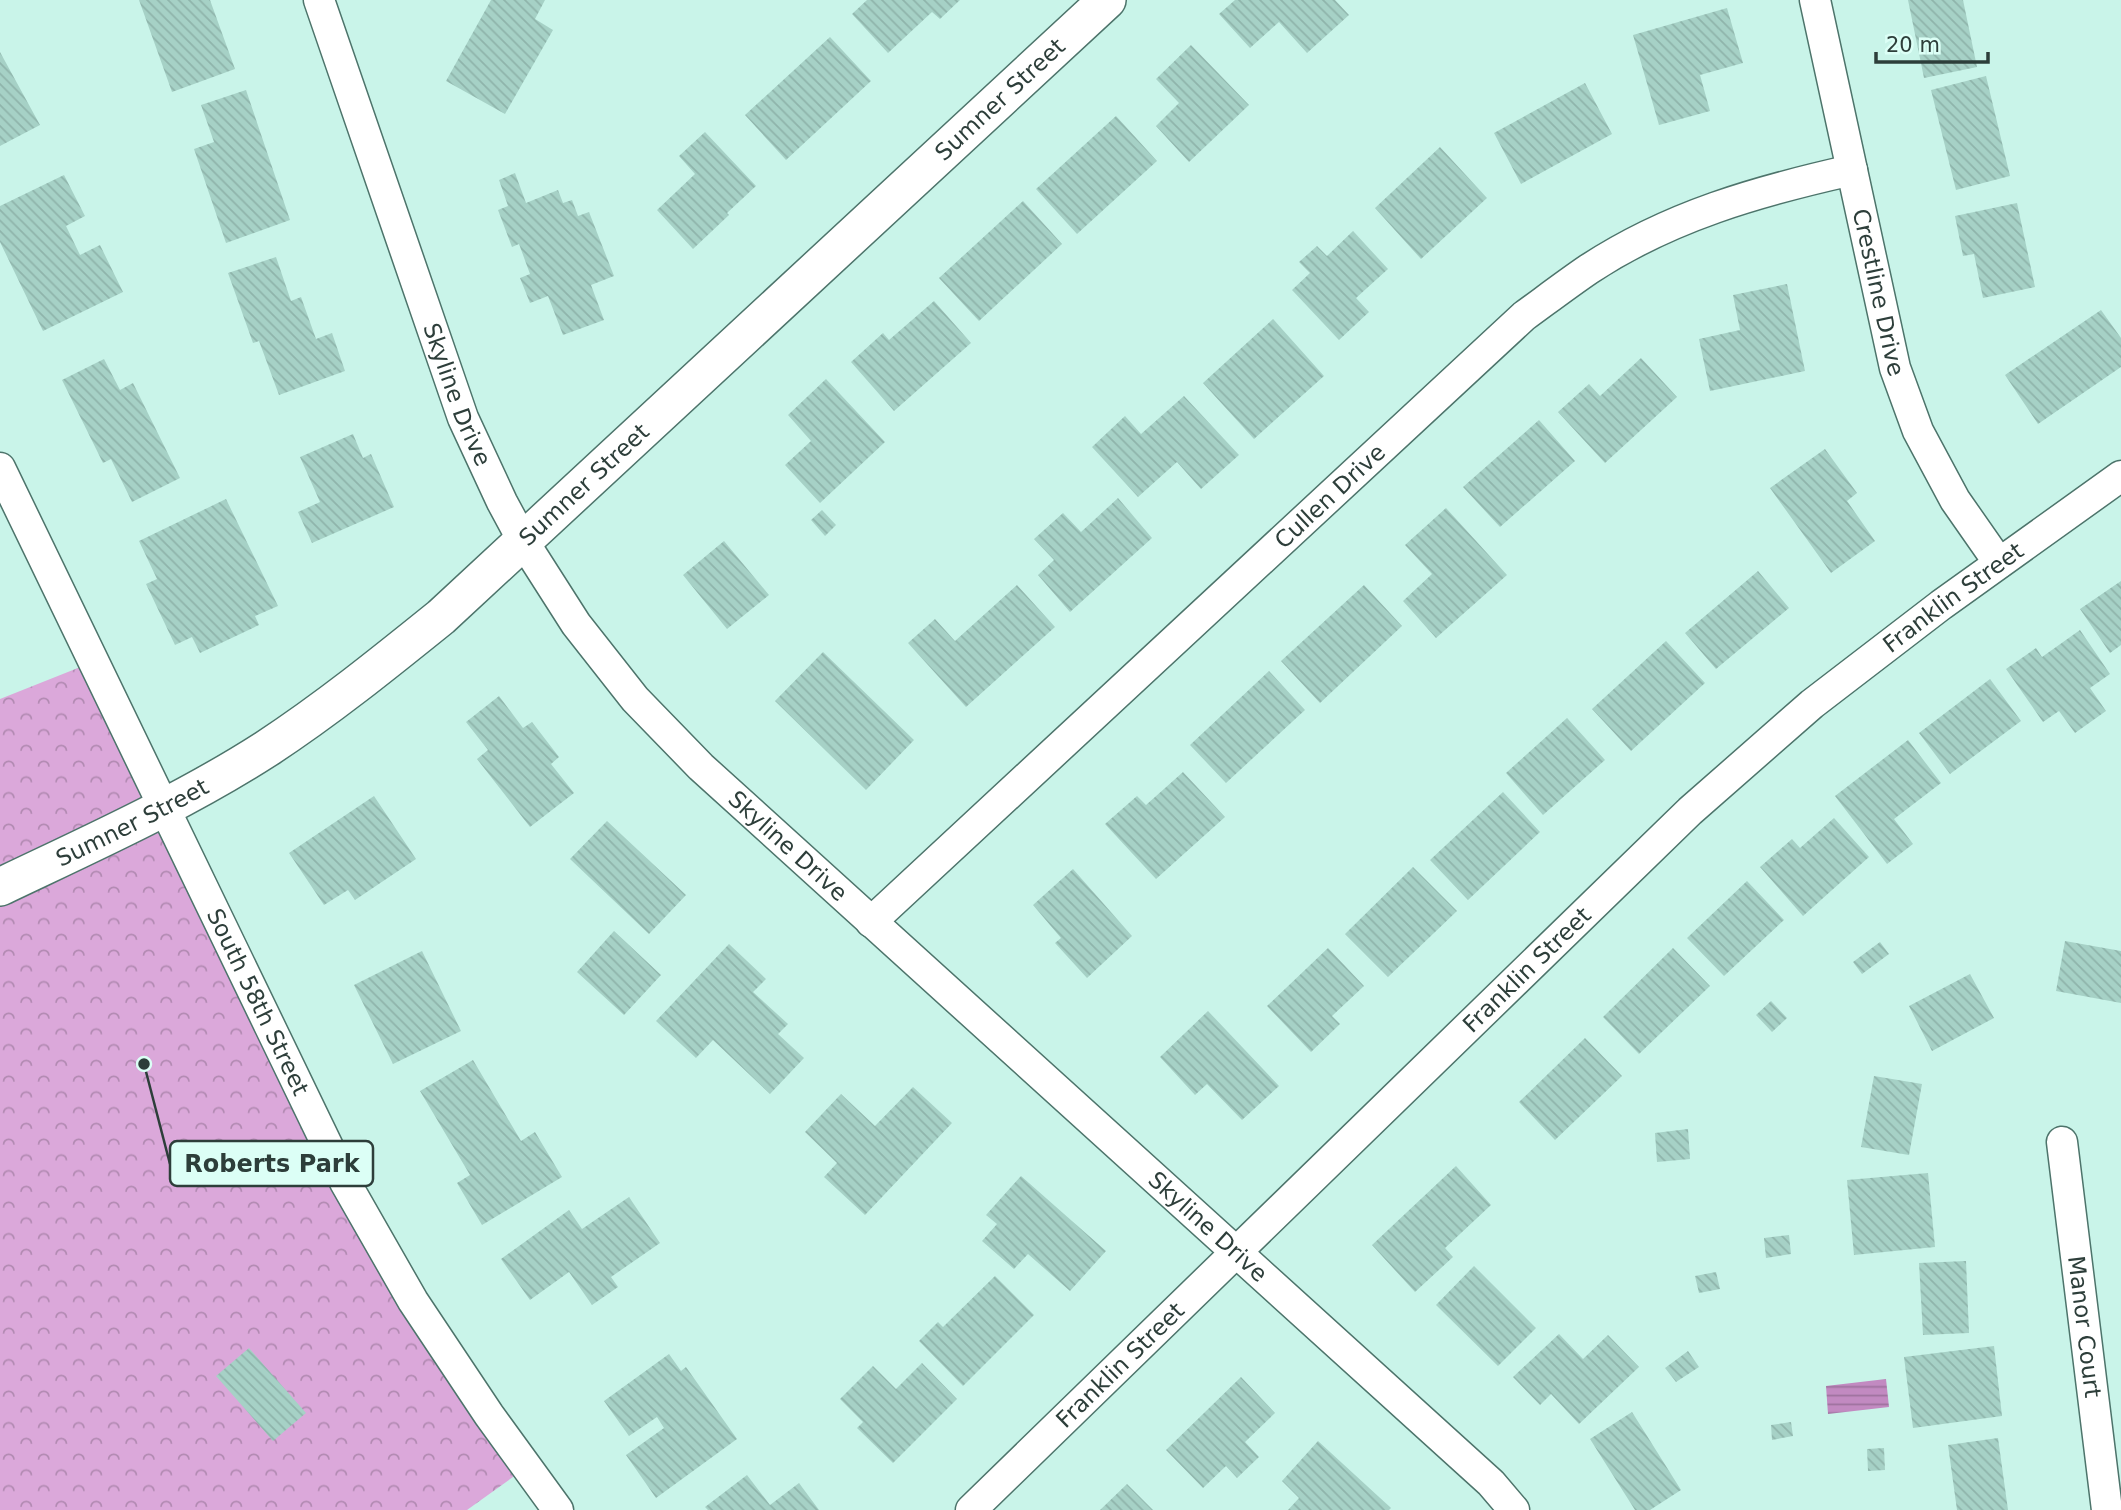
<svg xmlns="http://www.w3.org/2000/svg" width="2121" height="1510" font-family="'DejaVu Sans',sans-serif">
<defs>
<pattern id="park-crowns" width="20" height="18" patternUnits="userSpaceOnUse" patternTransform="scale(1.75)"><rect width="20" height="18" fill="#dba8da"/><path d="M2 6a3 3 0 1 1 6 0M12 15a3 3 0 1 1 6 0" fill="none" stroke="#b28ab2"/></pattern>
<pattern id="water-rules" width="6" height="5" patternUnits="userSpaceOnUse" patternTransform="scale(1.75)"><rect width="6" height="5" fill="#c28ac1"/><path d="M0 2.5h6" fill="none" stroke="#9e729e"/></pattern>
<pattern id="building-back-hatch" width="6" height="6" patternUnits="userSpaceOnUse" patternTransform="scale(1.75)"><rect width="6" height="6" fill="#a6d1c6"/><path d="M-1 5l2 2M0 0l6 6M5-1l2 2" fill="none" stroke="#8fb4ab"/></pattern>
</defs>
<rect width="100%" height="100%" fill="#c9f4e9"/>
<path fill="url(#park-crowns)" d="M93,662l252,520 182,285 -60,43h-467v-811z"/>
<path fill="url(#water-rules)" d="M1886,1379l3,28 -61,7 -2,-28z"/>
<path fill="url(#building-back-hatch)" d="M139,0h71l25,69 -63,23z
M491,0h54l-10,19 18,11 -48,84 -59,-33z
M867,0h93l-20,19 -8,-7 -44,41 -36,-39z
M1235,0h100l14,15 -42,38 -28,-31 -29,26 -31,-34z
M1908,0h55l14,67 -53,11z
M1727,8l16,55 -43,12 10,36 -51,14 -26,-90z
M830,37l41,44 -85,79 -41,-45z
M1191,45l58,60 -60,57 -33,-36 23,-23 -23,-24z
M0,52l40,73 -40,21z
M1986,76l24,100 -54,14 -25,-100z
M1585,83l27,51 -91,50 -27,-51z
M246,90l44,130 -64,23 -32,-94 20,-7 -13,-37z
M1116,116l41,45 -80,73 -41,-45z
M705,132l51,54 -29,27 2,2 -36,34 -36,-39 38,-36 -16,-18z
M1440,147l47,51 -66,61 -46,-51z
M515,173l11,30 32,-13 5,13 9,-3 6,16 11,-4 25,64 -23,9 13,35 -41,15 -15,-39 -18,7 -10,-25 10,-4 -11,-30 -7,3 -14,-37 10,-4 -9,-26z
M64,175l21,41 -19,10 14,29 20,-10 23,47 -80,39 -43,-89v-36z
M1023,201l39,43 -83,77 -40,-43z
M2017,203l18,84 -52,11 -9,-44 -11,2 -8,-40z
M1353,231l35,38 -32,29 13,14 -30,28 -47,-50 18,-17 -11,-11 18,-16 10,10z
M276,257l15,44 10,-4 15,42 16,-6 13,38 -66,24 -20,-54 -6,2 -25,-70z
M1787,284l18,87 -95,20 -11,-52 41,-9 -7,-35z
M934,301l37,42 -77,68 -43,-49 32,-29 6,7z
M2101,310l20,28v29l-83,57 -33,-49z
M1273,319l51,57 -70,63 -51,-56z
M1641,358l36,39 -72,66 -47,-51 31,-28 11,12z
M104,359l16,31 13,-7 47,95 -48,24 -21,-43 -8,4 -41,-83z
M826,379l59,63 -65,61 -35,-38 26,-24 -23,-26z
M1184,396l55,59 -38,34 -24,-27 -39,35 -46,-50 33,-31 16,18z
M1539,420l36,41 -75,66 -37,-40z
M353,434l10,24 8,-4 23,53 -82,36 -14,-31 22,-10 -20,-45z
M1825,449l32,44 -10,8 28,40 -44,32 -61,-85z
M1118,498l34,40 -82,74 -32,-37 16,-15 -20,-21 29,-26 18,19z
M226,499l52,107 -23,10 4,9 -59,28 -8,-16 -17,8 -29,-61 11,-5 -18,-38z
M1446,508l61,67 -71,63 -33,-37 29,-27 -27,-29z
M822,510l14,15 -11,11 -14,-16z
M724,541l45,54 -42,34 -44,-54z
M1758,571l31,37 -73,61 -31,-36z
M2121,581v64l-11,8 -30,-44z
M1017,585l38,42 -89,80 -58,-64 27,-24 20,22z
M1364,585l38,41 -82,77 -39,-42z
M2080,630l30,44 -20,14 16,23 -31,22 -16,-22 -16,11 -37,-53 30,-21 6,9z
M1666,641l39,42 -74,68 -39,-42z
M823,652l91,88 -48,50 -91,-89z
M1269,671l36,39 -79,73 -36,-38z
M1990,679l31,42 -71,53 -31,-41z
M499,696l24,32 9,-6 27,35 -8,7 23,29 -44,34 -53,-68 11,-9 -22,-28z
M1567,718l38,42 -62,55 -37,-42z
M1908,740l33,43 -47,36 19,25 -26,20 -52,-68z
M1183,772l42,45 -69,62 -51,-55 32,-28 9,9z
M1503,792l37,40 -72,68 -38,-40z
M374,796l42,63 -61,41 -7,-10 -24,15 -35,-52z
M1834,818l35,39 -66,59 -43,-49 32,-28 8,9z
M607,821l79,74 -37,39 -79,-75z
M1413,867l44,44 -69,66 -43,-43z
M1073,869l59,67 -45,42 -32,-35 6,-5 -28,-33z
M1747,881l37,39 -60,56 -37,-38z
M614,931l47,44 -37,40 -47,-43z
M2065,941l56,10v52l-65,-12z
M1880,942l9,12 -27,20 -9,-12z
M729,944l37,35 -13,13 35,32 -10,10 26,24 -34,36 -57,-54 -17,18 -40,-37z
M1328,948l36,38 -32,30 8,8 -29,28 -44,-46z
M1673,948l37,38 -71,68 -36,-37z
M422,951l39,80 -68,33 -39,-79z
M1970,974l24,44 -62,33 -23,-45z
M1771,1001l16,17 -15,14 -16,-17z
M1208,1011l71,75 -37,34 -35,-36 -12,11 -35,-38z
M1585,1038l37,38 -67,64 -36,-38z
M473,1060l48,81 14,-9 27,45 -80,48 -25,-42 13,-8 -50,-84z
M1874,1076l48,8 -13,71 -48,-8z
M913,1087l39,36 -87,92 -41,-38 13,-14 -32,-31 36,-38 34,32z
M1688,1129l2,30 -33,3 -2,-29z
M1456,1166l35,39 -46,43 8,9 -38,35 -43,-47z
M1928,1173l7,74 -81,8 -7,-75z
M1021,1176l85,75 -36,40 -42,-37 -14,15 -32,-28 15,-17 -11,-9z
M629,1197l31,46 -49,34 7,10 -26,18 -23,-33 -39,28 -29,-41 68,-49 13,19z
M1789,1235l2,19 -25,4 -2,-20z
M1966,1261l3,72 -46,2 -4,-72z
M1474,1266l62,62 -38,38 -62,-61z
M1716,1272l4,17 -21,4 -4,-17z
M995,1276l39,39 -71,71 -44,-45 19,-19 5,5z
M1559,1334l24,25 25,-24 31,32 -60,57 -28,-30 -11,11 -27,-28z
M1994,1346l8,70 -89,12 -9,-71z
M249,1348l57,65 -33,28 -57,-65z
M1688,1351l11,16 -23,15 -11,-14z
M669,1354l12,17 5,-4 51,72 -81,59 -30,-43 38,-27 -7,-11 -28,19 -25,-35z
M922,1363l35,36 -64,64 -36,-35 6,-6 -23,-23 33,-33 23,23z
M1241,1377l34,36 -30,29 14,15 -22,21 -11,-12 -23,22 -37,-38z
M1632,1412l49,78 -31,20h-15l-45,-71z
M1791,1422l2,14 -21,4 -1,-15z
M1998,1438l10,72h-51l-9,-65z
M1318,1441l73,67 -2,2h-101l11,-12 -17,-17z
M1884,1448l1,22 -17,1 -1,-22z
M747,1475l23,30 29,-22 20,27h-111l-3,-3z
M1127,1484l26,26h-53z"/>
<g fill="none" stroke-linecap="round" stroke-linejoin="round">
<defs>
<g id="minor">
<path id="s1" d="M319,0l144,418 39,84 21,39 53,83 59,75 66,68 790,716 23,27"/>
<path id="s2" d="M1815,0l80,368 23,63 37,69 44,63"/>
<path id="s3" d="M0,468l345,714 68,119 76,114 69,95"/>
<path id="s4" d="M871,922l653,-606c22,-16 43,-32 65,-47 81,-53 169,-78 263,-99"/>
<path id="s5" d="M2062,1142l45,368"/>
<path id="s6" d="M971,1510l719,-699 122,-107 129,-99 180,-129"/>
</g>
<g id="tertiary">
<path id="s7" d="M0,887c90,-43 182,-84 266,-138 61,-40 118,-86 175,-132l666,-617"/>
</g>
</defs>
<use href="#minor" stroke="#4d746b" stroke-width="33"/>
<use href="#tertiary" stroke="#4d746b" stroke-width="40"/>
<use href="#minor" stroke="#fff" stroke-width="30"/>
<use href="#tertiary" stroke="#fff" stroke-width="37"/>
</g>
<g text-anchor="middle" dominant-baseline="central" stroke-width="7" stroke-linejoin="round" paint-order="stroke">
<g font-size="23" fill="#2d3e3a" stroke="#dcfff6">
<text stroke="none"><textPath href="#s7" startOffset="1281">Sumner Street</textPath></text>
<text stroke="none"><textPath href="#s2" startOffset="299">Crestline Drive</textPath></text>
<text stroke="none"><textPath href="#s1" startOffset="418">Skyline Drive</textPath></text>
<text stroke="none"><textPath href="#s7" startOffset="714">Sumner Street</textPath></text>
<text stroke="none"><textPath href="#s4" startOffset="626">Cullen Drive</textPath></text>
<text stroke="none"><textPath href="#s6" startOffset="1342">Franklin Street</textPath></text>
<text stroke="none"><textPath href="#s7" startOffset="147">Sumner Street</textPath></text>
<text stroke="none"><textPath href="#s1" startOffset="985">Skyline Drive</textPath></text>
<text stroke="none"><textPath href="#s6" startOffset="775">Franklin Street</textPath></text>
<text stroke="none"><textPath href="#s3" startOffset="593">South 58th Street</textPath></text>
<text stroke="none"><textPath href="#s1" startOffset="1552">Skyline Drive</textPath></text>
<text stroke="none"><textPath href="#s5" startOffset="186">Manor Court</textPath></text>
<text stroke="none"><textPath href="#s6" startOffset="208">Franklin Street</textPath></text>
</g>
</g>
<path fill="none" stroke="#2d3e3a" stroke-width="2.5" d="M144 1064L170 1164"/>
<circle fill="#2d3e3a" stroke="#dcfff6" stroke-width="2.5" cx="144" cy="1064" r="7"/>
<rect fill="#dcfff6" stroke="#2d3e3a" stroke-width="2.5" x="170" y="1141" width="203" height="45" rx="7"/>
<g font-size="24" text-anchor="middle" font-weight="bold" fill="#2d3e3a">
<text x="272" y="1172">Roberts Park</text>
</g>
<path d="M1876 52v10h112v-10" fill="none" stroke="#2d3e3a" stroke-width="3.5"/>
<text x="1886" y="52" font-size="21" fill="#2d3e3a" stroke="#dcfff6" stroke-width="5" paint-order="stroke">20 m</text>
</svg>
